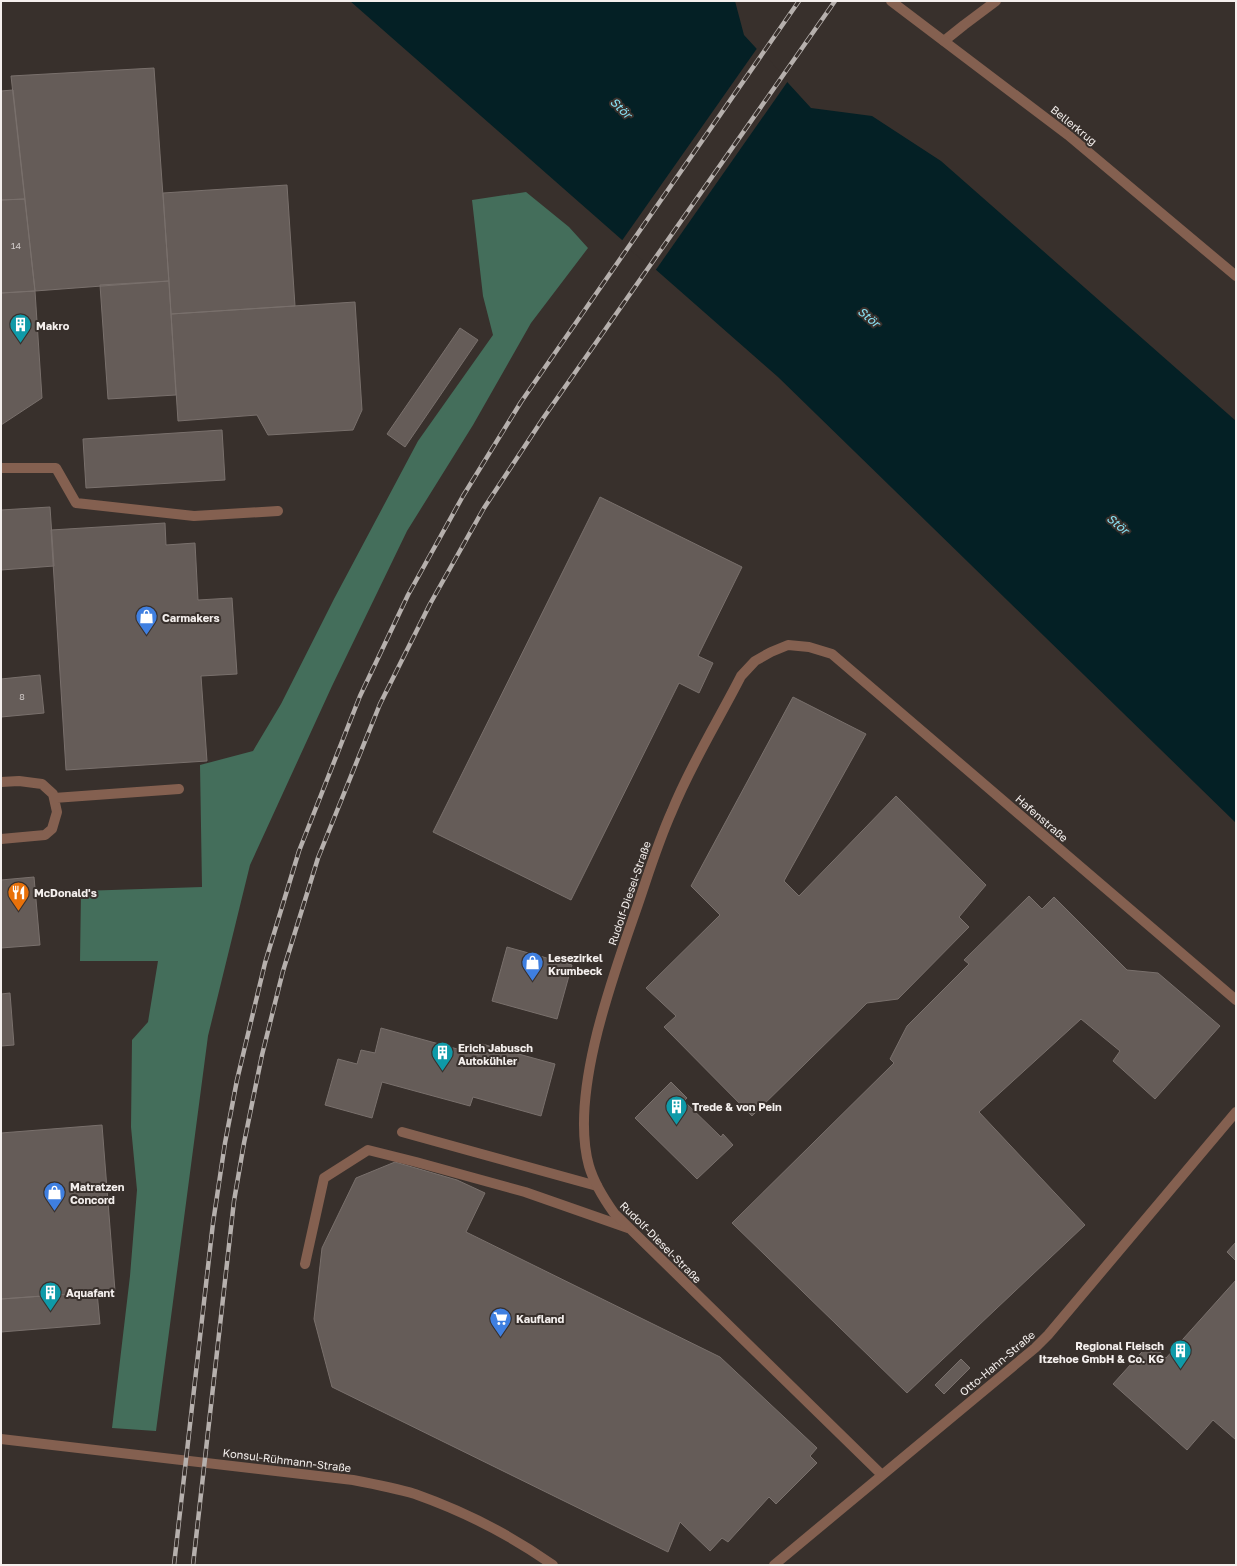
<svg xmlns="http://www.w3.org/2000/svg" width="1237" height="1566" font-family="'Golos Text',sans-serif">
<rect width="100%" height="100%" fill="#38302c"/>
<path fill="#446e5b" d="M526,192l43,35 19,21 -57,75 -58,102 -66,106 -75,155 -82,179 -42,171 -52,395 -44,-3 18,-152 7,-86 -6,-63 1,-87 16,-18 10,-61h-78l1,-70 121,-4 -2,-122 53,-14 28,-47 53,-105 84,-158 75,-106 -10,-39 -11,-96z"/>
<path fill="#042025" d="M350,1h385l9,34 67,73 61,8 69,45 295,260v402l-458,-446z"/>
<path fill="#38302c" d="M758,47l30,34 -133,190 -34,-29z"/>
<path fill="#655c58" stroke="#79706c" d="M154,68l15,213 -134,10 -24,-215z
M13,90l12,109 -24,1v-109z
M287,185l8,121 -124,8 -8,-121z
M25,199l10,92 -34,2v-93z
M169,281l7,114 -68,4 -8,-114z
M35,291l7,107 -41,27v-132z
M355,302l7,108 -9,20 -85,5 -11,-20 -79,6 -7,-107z
M460,328l18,12 -73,107 -18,-13z
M222,430l3,50 -139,8 -3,-49z
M600,497l142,70 -44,89 15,7 -14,30 -20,-10 -108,217 -138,-68z
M50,507l4,59 -53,4v-60z
M165,523l1,22 29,-2 3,57 34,-2 5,76 -36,2 6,85 -141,9 -15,-240z
M40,675l4,38 -43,4v-38z
M793,697l73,37 -82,147 15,15 97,-100 90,89 -27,32 10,10 -71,72 -31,4 -115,113 -88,-89 12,-11 -30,-28 74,-73 -29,-29z
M34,877l6,68 -39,3v-68z
M1029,896l13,13 12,-12 73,73 31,3 62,53 -65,73 -42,-38 7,-10 -39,-32 -102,93 106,113 -178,168 -175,-170 162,-160 -4,-4 17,-33 62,-62 -5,-4z
M507,947l65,18 -15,54 -65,-18z
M10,993l4,52 -13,1v-52z
M381,1028l98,27 3,-11 73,20 -14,52 -68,-19 -3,9 -88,-24 -10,36 -47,-13 13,-46 19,5 4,-14 14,3z
M671,1082l16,16 -3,3 37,36 2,-3 10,11 -36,34 -62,-61z
M102,1125l13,166 -114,8v-166z
M395,1162l62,18 28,13 -19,39 254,125 97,91 -7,8 7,7 -41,41 -7,-7 -41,45 -6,-4 -12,13 -30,-29 -12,30 -336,-165 -18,-68 8,-71 34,-70z
M1236,1242v19l-9,-9z
M1236,1280v160l-23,-20 -26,30 -74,-66 37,-41 16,15z
M97,1292l3,32 -99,8v-33z
M961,1359l9,9 -26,26 -9,-9z"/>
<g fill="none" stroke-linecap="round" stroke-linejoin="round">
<path stroke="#846050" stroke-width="10" d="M944,41l20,-16 32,-24
M1,468h55l20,35 118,13 84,-5
M1,782l18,-1 23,3 11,10 4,18 -5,17 -7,6 -44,4
M54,798l125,-9
M402,1132l195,54
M305,1264l19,-86 44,-28 48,12 109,30 103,36"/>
<path stroke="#846050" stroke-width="10" d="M891,1l177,134 168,141
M882,1475l-268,-262c-10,-14 -20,-30 -25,-47 -20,-72 24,-190 48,-259 11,-32 21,-65 35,-96 19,-47 46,-90 69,-135l14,-15 16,-9 17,-7 21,2 23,7 404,346
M774,1565l261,-217 13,-13 188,-223"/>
<path stroke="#846050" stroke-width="10" d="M1,1439l352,41c21,4 42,8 62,14 48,17 97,42 138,71"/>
<defs>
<path id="rail" d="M174,1565l39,-342 12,-80 12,-63 28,-117 34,-112 61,-155 48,-101 55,-99 58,-94 278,-401
M193,1565l41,-364 10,-58 18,-88 21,-84 35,-113 62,-154 50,-100 54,-96 60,-91 291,-416"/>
</defs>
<use href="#rail" stroke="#b6b0ad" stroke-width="4.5"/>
<use href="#rail" stroke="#38302c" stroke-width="3" stroke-dasharray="9" stroke-linecap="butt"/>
</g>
<defs>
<symbol id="building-pin" viewBox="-11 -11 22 30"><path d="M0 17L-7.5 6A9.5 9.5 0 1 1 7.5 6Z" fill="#0f9aa8" stroke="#38302c"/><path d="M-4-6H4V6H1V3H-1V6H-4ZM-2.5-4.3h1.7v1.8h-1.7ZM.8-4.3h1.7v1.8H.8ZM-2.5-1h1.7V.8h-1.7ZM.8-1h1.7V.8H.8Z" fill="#fff"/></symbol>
<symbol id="shop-pin" viewBox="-11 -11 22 30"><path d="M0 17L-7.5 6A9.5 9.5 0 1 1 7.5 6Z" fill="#3f7fe0" stroke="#38302c"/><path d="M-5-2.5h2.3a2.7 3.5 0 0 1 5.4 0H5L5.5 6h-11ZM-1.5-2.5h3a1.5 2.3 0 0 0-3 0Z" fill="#fff"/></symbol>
<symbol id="restaurant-pin" viewBox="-11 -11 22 30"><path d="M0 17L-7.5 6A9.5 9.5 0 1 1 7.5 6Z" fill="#e8710a" stroke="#38302c"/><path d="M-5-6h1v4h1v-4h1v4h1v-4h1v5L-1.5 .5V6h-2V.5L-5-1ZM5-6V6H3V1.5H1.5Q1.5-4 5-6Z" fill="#fff"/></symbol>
<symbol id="supermarket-pin" viewBox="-11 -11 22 30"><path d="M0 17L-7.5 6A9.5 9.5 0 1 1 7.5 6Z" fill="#3f7fe0" stroke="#38302c"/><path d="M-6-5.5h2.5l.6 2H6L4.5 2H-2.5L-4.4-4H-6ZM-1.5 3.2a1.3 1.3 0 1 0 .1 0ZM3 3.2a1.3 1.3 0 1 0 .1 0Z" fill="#fff"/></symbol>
</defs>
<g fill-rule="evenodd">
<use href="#building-pin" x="8" y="312" width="25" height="34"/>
<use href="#shop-pin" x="134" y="604" width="25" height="34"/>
<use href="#restaurant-pin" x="6" y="880" width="25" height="34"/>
<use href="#shop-pin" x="520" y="950" width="25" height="34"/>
<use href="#building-pin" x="430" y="1040" width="25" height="34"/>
<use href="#building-pin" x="664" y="1094" width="25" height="34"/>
<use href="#shop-pin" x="42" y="1180" width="25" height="34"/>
<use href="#building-pin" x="38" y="1280" width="25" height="34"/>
<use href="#supermarket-pin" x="488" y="1306" width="25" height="34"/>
<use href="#building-pin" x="1168" y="1338" width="25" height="34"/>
</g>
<g text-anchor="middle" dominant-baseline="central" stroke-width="4" stroke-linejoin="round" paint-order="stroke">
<g font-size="9" fill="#d0cac8">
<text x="16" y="245">14</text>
<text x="22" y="696">8</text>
</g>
<g font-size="11" fill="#f4efed" stroke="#38302c">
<text transform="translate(1074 125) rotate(39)">Bellerkrug</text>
<text transform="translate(1042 818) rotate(41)">Hafenstraße</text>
<text transform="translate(629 893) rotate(-71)">Rudolf-Diesel-Straße</text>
<text transform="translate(661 1242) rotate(45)">Rudolf-Diesel-Straße</text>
<text transform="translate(997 1363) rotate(-40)">Otto-Hahn-Straße</text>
<text transform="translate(287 1460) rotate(7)">Konsul-Rühmann-Straße</text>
</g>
<g font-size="11" font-weight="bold" fill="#f4efed" stroke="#38302c" text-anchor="start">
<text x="36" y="325">Makro</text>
<text x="162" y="617">Carmakers</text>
<text x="34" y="892">McDonald's</text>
<text x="548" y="957">Lesezirkel<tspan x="548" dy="13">Krumbeck</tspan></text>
<text x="458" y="1047">Erich Jabusch<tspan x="458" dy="13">Autokühler</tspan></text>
<text x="692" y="1106">Trede &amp; von Pein</text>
<text x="70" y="1186">Matratzen<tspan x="70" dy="13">Concord</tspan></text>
<text x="66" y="1292">Aquafant</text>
<text x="516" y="1318">Kaufland</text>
<text x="1164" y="1345" text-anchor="end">Regional Fleisch<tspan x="1164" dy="13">Itzehoe GmbH &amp; Co. KG</tspan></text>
</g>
<g font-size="12" font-style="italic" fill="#89e0f2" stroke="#38302c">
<text transform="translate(621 108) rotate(44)">Stör</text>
<text transform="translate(869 317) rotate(40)">Stör</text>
<text transform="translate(1118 524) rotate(40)">Stör</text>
</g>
</g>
<rect width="1237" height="1566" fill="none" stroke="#f4efed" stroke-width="4"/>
</svg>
